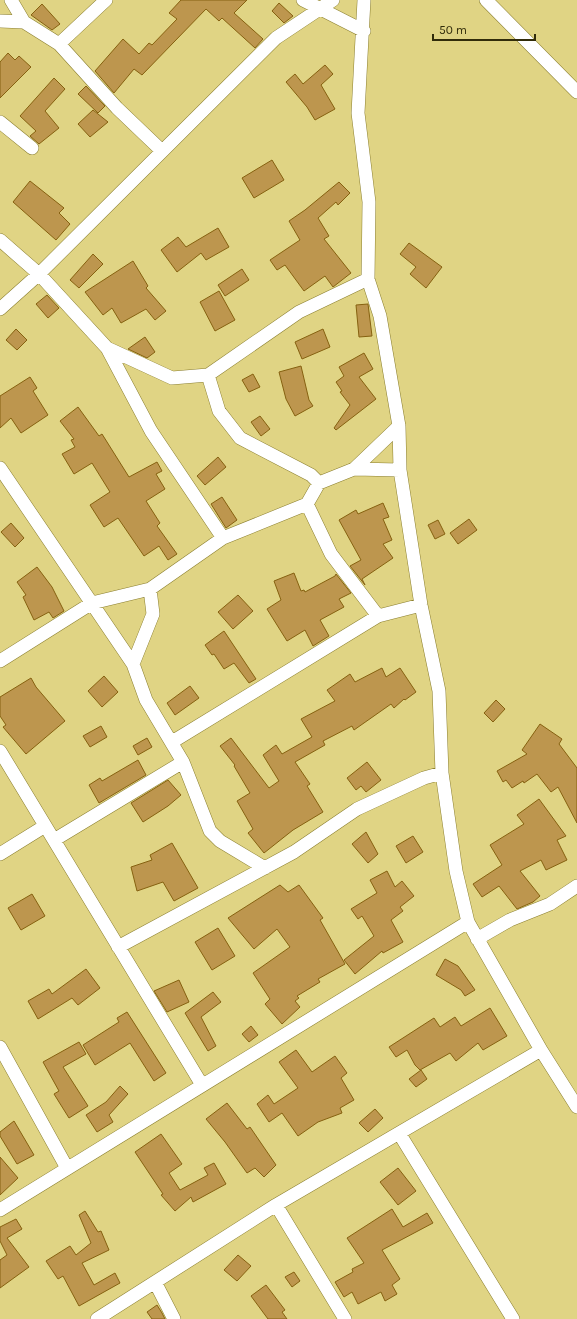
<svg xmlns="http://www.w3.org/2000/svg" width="577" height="1319" font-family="Karla,sans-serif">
<rect width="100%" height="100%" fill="#e0d484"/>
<path fill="#bd964e" stroke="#866110" d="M181,0h66l-13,13 29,26 -8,9 -33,-30 -3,3 -13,-12 -64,66 -8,-6 -20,24 -19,-22 28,-32 16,15 10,-11 3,2 25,-26 -8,-6z
M279,3l14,13 -9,7 -12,-12z
M42,4l18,20 -8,6 -21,-15z
M8,53l7,7 4,-4 12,11 -31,31v-36z
M325,65l8,9 -12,11 14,24 -20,11 -8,-13 -21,-25 9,-8 8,10z
M54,78l11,11 -20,22 14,17 -20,16 -9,-8 6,-5 -16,-15z
M86,86l19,20 -7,7 -20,-19z
M93,110l15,12 -18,15 -12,-13z
M272,160l12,20 -30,18 -12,-20z
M30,181l34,27 -5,5 11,11 -14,16 -43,-38z
M339,182l11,11 -12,12 -2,-3 -18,16 11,18 -5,3 27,34 -18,14 -8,-11 -21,15 -19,-26 -8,5 -7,-10 30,-20 -11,-19 16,-11z
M218,228l11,19 -23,13 -5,-7 -24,19 -16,-22 17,-13 8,10z
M409,243l33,24 -16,21 -16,-14 6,-7 -16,-13z
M93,254l10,10 -24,24 -9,-8z
M133,261l15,25 -2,2 20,23 -11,9 -9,-11 -25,14 -9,-15 -9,7 -18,-23z
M242,269l7,11 -24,16 -7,-11z
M219,291l16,29 -20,11 -15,-29z
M47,295l12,13 -11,10 -12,-14z
M368,304l4,32 -13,1 -3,-32z
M16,329l11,11 -10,10 -11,-10z
M323,329l7,18 -28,12 -7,-17z
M145,337l10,15 -8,6 -19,-9z
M364,353l9,16 -14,8 17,22 -40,31 -2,-2 16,-23 -10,-13 2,-1 -6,-9 8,-6 -5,-9z
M301,366l8,34 4,6 -18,10 -9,-17 -7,-27z
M253,374l7,13 -11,5 -7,-12z
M30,377l7,11 -4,3 15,24 -27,18 -10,-15 -11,10v-32z
M78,407l21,29 3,-2 27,43 28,-15 5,9 -6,3 9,15 -19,12 14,22 -3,3 20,28 -9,6 -9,-14 -15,10 -26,-38 -14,9 -14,-22 20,-13 -18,-29 -18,11 -12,-20 13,-7 -4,-7 3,-1 -14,-18z
M260,416l10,13 -9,7 -10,-14z
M218,457l8,10 -21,18 -8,-9z
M222,497l15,23 -11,8 -15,-24z
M383,503l6,14 -6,2 9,21 -9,4 10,14 -31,21 3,6 -15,-19 11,-6 -22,-40 17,-10 2,4z
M469,519l8,11 -19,14 -8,-11z
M438,520l7,14 -10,5 -7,-14z
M11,523l13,15 -9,9 -14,-15z
M37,567l15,20 12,24 -11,7 -4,-6 -15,8 -11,-23 3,-2 -9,-13z
M294,573l7,18 3,-1 1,2 30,-16 1,-2 15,19 -12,6 5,8 -24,13 9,16 -16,10 -8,-16 -18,11 -20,-32 14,-9 -7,-19z
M238,595l15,16 -20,18 -15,-17z
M224,631l32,48 -7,4 -15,-20 -10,6 -10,-15 -2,1 -7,-10z
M382,668l4,9 14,-9 16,24 -11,8 -1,-1 -10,9 -3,-4 -37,26 -2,-4 -29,15 2,4 -30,17 15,22 -3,2 16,26 -30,18 -29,23 -16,-20 5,-4 -16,-28 13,-8 -16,-27 1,-1 -15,-19 11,-8 38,50 10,-7 -16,-26 13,-10 6,9 30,-17 -11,-18 34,-18 -8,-11 23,-16 5,8z
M104,676l14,16 -16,15 -14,-16z
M31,678l5,9 29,34 -39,33 -23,-27 3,-2 -6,-9v-19z
M190,686l9,12 -24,17 -8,-12z
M496,700l9,9 -12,13 -9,-9z
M540,724l22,15 -3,5 18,24v55l-19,-36 -7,5 -14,-18 -13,9 -1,-2 -11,7 -6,-8 -3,2 -6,-11 30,-17 -5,-4z
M101,726l6,11 -17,10 -7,-11z
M147,738l5,9 -14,8 -5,-9z
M138,760l8,15 -47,28 -10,-18 11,-7 2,3z
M367,762l14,18 -15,12 -5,-6 -5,4 -9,-12z
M168,780l13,15 -13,11 -25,16 -12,-19z
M539,799l27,37 -9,4 10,20 -21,10 -5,-10 -21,11 20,25 -7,6 -16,7 -18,-23 -17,11 -9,-13 29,-19 -12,-20 34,-21 -7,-9z
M366,832l12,22 -10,9 -16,-19z
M413,836l10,16 -17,11 -10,-17z
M172,843l26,45 -24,13 -11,-19 -26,9 -6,-24 21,-7 -2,-5z
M387,871l8,16 7,-6 12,15 -14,11 3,4 -12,9 12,22 -20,11 -1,-2 -27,23 -11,-14 30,-24 -12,-20 -4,3 -7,-10 26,-16 -7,-13z
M280,885l8,7 11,-7 24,33 -3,2 25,44 -27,15 2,3 -23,14 2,2 -4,3 5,6 -18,17 -17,-20 5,-5 -17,-26 37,-26 -13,-18 -23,20 -26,-31z
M32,894l13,22 -24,14 -13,-22z
M218,928l17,28 -23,14 -17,-28z
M445,959l13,7 17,24 -10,6 -4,-6 -25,-15z
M86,969l14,19 -22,17 -6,-7 -34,21 -10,-18 21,-12 3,5z
M179,980l10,22 -22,10 -13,-21z
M213,992l8,10 -20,15 15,29 -8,5 -23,-38z
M490,1008l17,28 -24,14 -5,-7 -22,18 -6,-8 -30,17 -5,-5 -8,-15 -11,7 -7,-10 45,-29 6,9 15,-10 6,9z
M127,1012l39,61 -12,8 -24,-38 -35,22 -12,-20 36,-23 -2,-4z
M251,1026l7,9 -9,7 -7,-8z
M79,1042l7,12 -23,13 25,39 -19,12 -15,-24 5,-3 -16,-29z
M296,1050l16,22 23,-16 12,17 -6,5 13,22 -14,8 2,5 -24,9 -20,14 -16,-23 -13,9 -12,-18 11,-9 6,9 24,-16 -19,-26z
M421,1070l6,9 -11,8 -7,-8z
M120,1086l8,8 -19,21 4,7 -16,10 -11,-17 20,-13z
M227,1103l20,26 3,-2 26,38 -12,12 -9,-9 -8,5 -22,-31 -19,-23z
M375,1109l8,9 -15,14 -9,-9z
M14,1121l20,34 -17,9 -17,-28v-4z
M161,1134l21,30 -13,9 11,17 28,-15 -4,-7 10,-5 12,21 -33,18 -2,-5 -16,14 -14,-16 2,-1 -28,-42z
M0,1157l18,21 -18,17z
M398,1168l18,23 -18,14 -18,-23z
M392,1209l11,18 24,-14 6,10 -51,27 18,29 -8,6 5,9 -12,7 -4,-9 -23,12 -6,-12 -8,5 -9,-15 18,-10 -1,-3 12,-6 -17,-25z
M85,1211l13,21 3,-1 8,19 -27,13 12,22 21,-12 5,10 -41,23 -16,-30 -5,3 -12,-18 24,-15 6,9 15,-12 -12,-28z
M16,1219l6,10 -15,9 22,29 -29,21v-28l7,-5 -7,-14v-14z
M238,1255l13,11 -14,15 -13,-11z
M294,1272l6,9 -8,6 -7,-10z
M266,1285l19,25 -3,2 5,7h-19l-17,-23z
M157,1305l5,8 3,6h-13l-5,-7z"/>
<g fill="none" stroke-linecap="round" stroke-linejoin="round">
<defs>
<path id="street" d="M11,0l13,22 35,22 58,64 45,43
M303,0l61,31
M364,0l-6,113 11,89 -1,77 12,37 19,110 1,44 21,135 18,86 3,82 14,98 12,51 73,128
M486,0l91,92
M0,21l24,1
M59,44l47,-44
M0,122l32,26
M0,240l39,34 68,74 44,83 72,107
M0,309l39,-35 237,-236 57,-38
M107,348l65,30 36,-3
M0,468l133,196 13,36 37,62 27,69 10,10 45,27
M354,469l45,-43
M319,483l-8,-8 -71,-37 -21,-27 -11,-36 91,-63 69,-33
M307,504l24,50 47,62
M0,661l92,-58 58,-14 73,-51 84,-34 12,-21 35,-14 46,1
M133,664l20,-50 -3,-25
M172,742l206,-126 43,-11
M0,751l202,334
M54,840l129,-78
M0,854l45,-28
M477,939l33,-19 40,-16 27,-18
M118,947l176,-95 63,-43 67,-31 18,-5
M0,1047l67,121
M399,1133l114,186
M276,1205l69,114
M0,1210l468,-288
M155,1282l19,37
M97,1319l179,-114 265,-155 36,57"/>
</defs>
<use href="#street" stroke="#8b7f2f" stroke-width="14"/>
<use href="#street" stroke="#fff" stroke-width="13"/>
</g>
<path d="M433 34v6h102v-6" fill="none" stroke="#312c0a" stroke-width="2"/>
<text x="439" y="34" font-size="12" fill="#312c0a" stroke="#e0d484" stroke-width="3" paint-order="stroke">50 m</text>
</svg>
